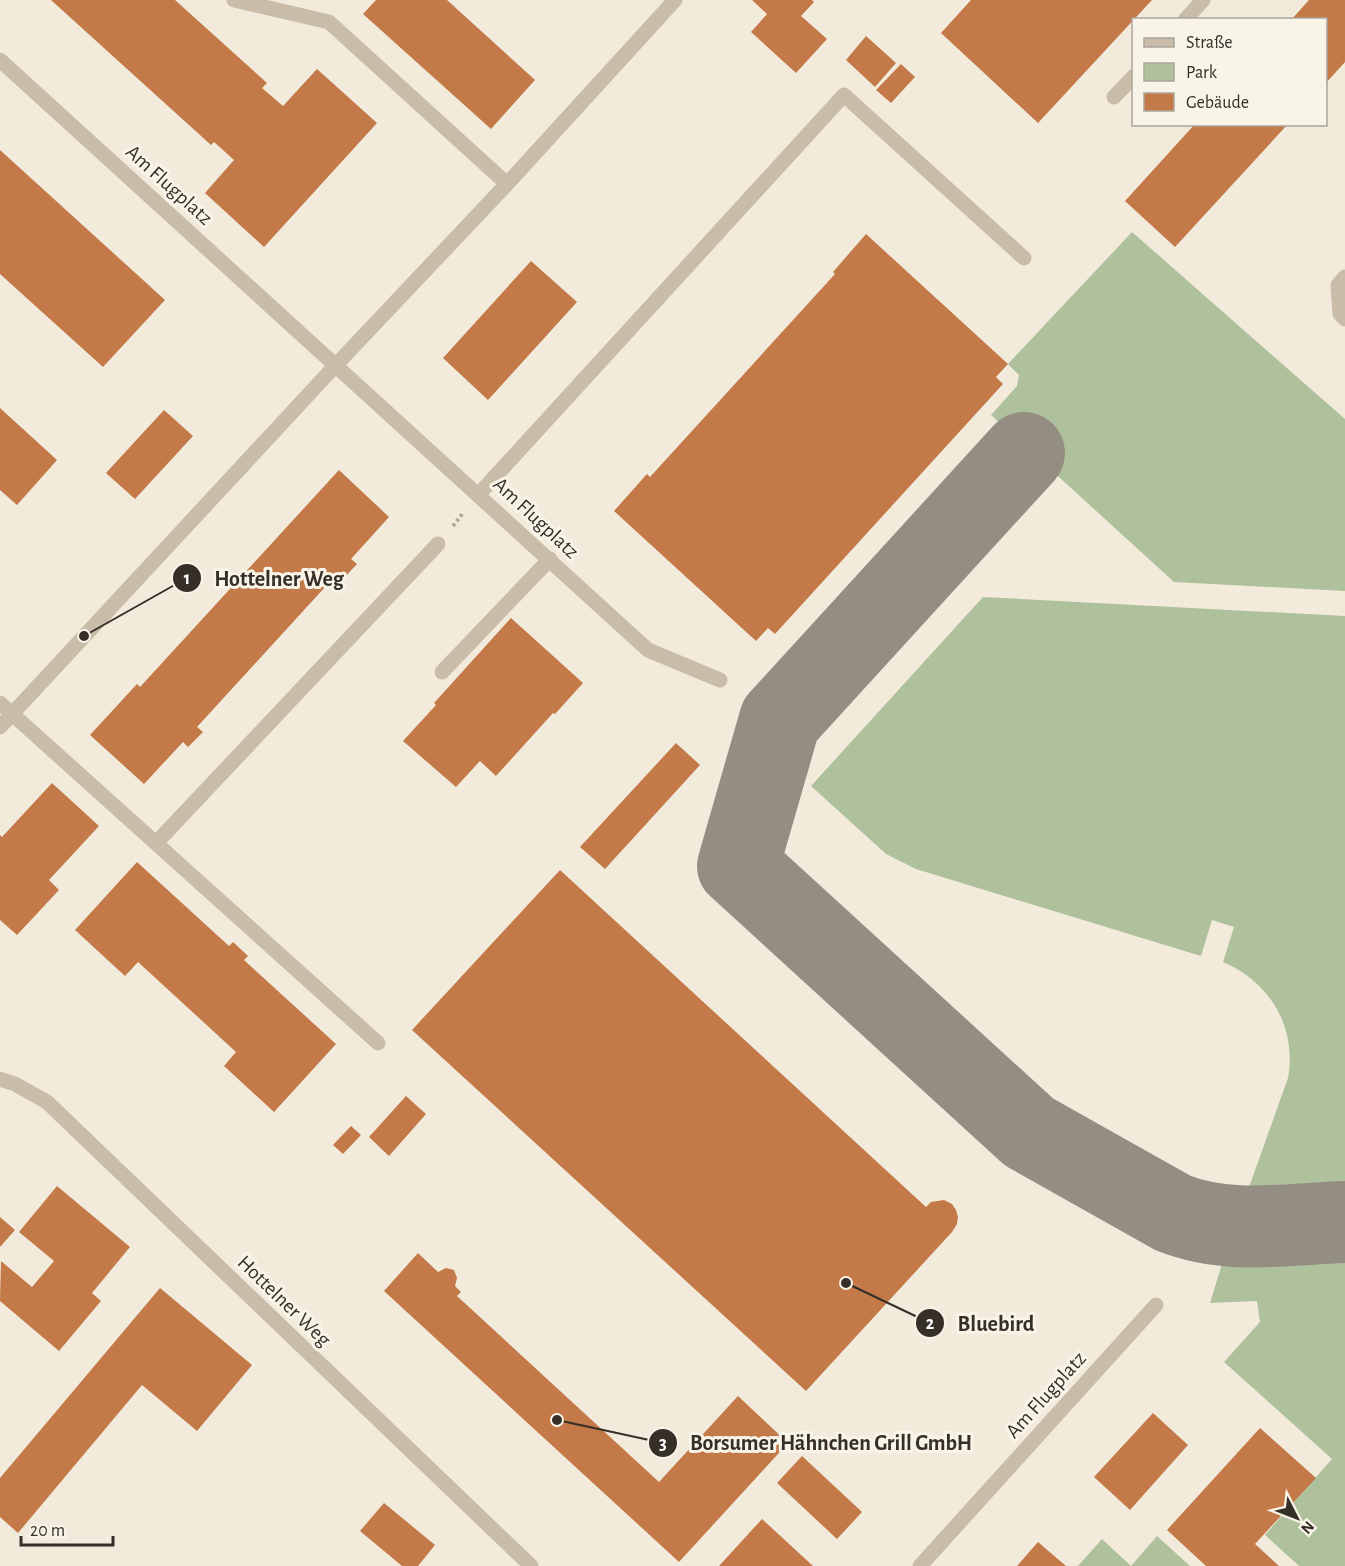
<svg xmlns="http://www.w3.org/2000/svg" width="1345" height="1566" font-family="'Alegreya Sans',sans-serif">
<rect width="100%" height="100%" fill="#f2ebdc"/>
<path fill="#afc09c" d="M1132,232l213,187v172l-171,-9 -183,-167 26,-29 2,-11 -11,-11z
M983,597l362,19v586l-103,5 46,-129c9,-51 -18,-96 -65,-116l11,-35 -22,-7 -11,36 -285,-87 -30,-15 -75,-68z
M1345,1242v324h-46l-34,-31 67,-76 -108,-97 36,-40 -3,-21 -47,2 15,-49 6,-6z
M1157,1536l33,30h-112l24,-27 29,27z"/>
<g fill="none" stroke-linecap="round" stroke-linejoin="round">
<path stroke="#948d82" stroke-width="82" d="M1024,453l-244,267 -42,146 291,266 144,81c55,22 114,11 172,9"/>
</g>
<path fill="#c37948" d="M51,0h124l92,83 -5,5 21,18 34,-37 60,54 -113,124 -59,-54 29,-33 -20,-18 -3,3z
M376,0h71l88,80 -44,49 -128,-115z
M752,0h60l2,2 -13,14 26,23 -31,34 -45,-41 16,-18z
M971,0h181l-114,123 -97,-90z
M1309,0h36v62l-19,21v-63h-35z
M866,36l30,27 -21,24 -29,-27z
M901,64l14,13 -24,26 -15,-13z
M1195,124h93l-113,123 -50,-46z
M0,150l165,150 -62,67 -103,-93z
M866,234l142,130 -12,13 7,7 -228,250 -7,-6 -12,13 -142,-130 33,-37 3,3 185,-203 -2,-2z
M531,261l46,41 -89,98 -45,-42z
M0,408l57,52 -40,45 -17,-15z
M164,410l29,26 -58,63 -29,-26z
M339,470l50,47 -38,42 6,5 -14,15 -6,-5 -140,153 6,5 -15,15 -5,-5 -39,42 -54,-49 47,-51 3,3z
M511,618l72,65 -28,31 -2,-1 -57,63 -16,-15 -24,26 -53,-46 33,-36 -2,-2z
M676,743l24,22 -95,104 -25,-22z
M52,783l47,43 -50,54 10,10 -42,45 -17,-15v-85l2,2z
M137,862l92,84 4,-4 15,14 -4,4 92,84 -62,68 -50,-46 12,-14 -98,-90 -13,14 -50,-46z
M560,870l366,337 5,-5 13,-2 8,4 4,6 2,7 -1,7 -5,8 -146,159 -394,-361z
M406,1096l20,18 -37,42 -20,-19z
M351,1126l10,9 -18,19 -10,-9z
M57,1186l73,61 -38,46 9,8 -42,50 -59,-50 1,-40 31,26 22,-26 -35,-29z
M0,1217l15,13 -15,17z
M418,1253l20,19 8,-4 8,2 3,8 -2,8 6,6 -4,4 202,186 79,-86 50,47 -109,119 -295,-271z
M160,1288l92,77 -55,66 -55,-46 -124,148 -18,-16v-39z
M1153,1413l35,32 -58,65 -36,-33z
M1260,1428l56,50 -61,66 24,22h-73l-39,-36z
M802,1456l60,56 -25,27 -60,-56z
M384,1503l51,42 -17,21h-16l-42,-35z
M762,1519l51,47h-94z
M1038,1542l28,24h-49z"/>
<g fill="none" stroke-linecap="round" stroke-linejoin="round">
<path stroke="#b5a792" stroke-width="4" stroke-dasharray="3 3" stroke-linecap="butt" d="M453,526l10,-13"/>
<path stroke="#c9bca8" stroke-width="15" d="M234,0l95,22 178,162
M1185,20l18,-20
M0,60l648,590 72,30
M1114,97l20,-21
M1345,277l-7,8 2,29 5,5
M479,494l365,-399 180,163
M442,672l108,-113
M0,703l378,340
M0,727l335,-361 172,-182 168,-184
M157,842l281,-298
M0,1079l15,5 32,18 484,464
M920,1566l236,-261"/>
</g>
<g text-anchor="middle" dominant-baseline="central" stroke-width="6" stroke-linejoin="round" paint-order="stroke">
<g font-size="21" fill="#362f28" stroke="#f9f4e8">
<text transform="translate(169 185) rotate(42)">Am Flugplatz</text>
<text transform="translate(536 518) rotate(43)">Am Flugplatz</text>
<text transform="translate(284 1301) rotate(44)">Hottelner Weg</text>
<text transform="translate(1046 1395) rotate(-48)">Am Flugplatz</text>
</g>
</g>
<path fill="none" stroke="#362f28" stroke-width="2" d="M84 636L187 578M846 1283L930 1323M557 1420L663 1443"/>
<g fill="#362f28" stroke="#f9f4e8" stroke-width="2">
<circle cx="84" cy="636" r="6"/>
<circle cx="846" cy="1283" r="6"/>
<circle cx="557" cy="1420" r="6"/>
<circle cx="187" cy="578" r="15"/>
<circle cx="930" cy="1323" r="15"/>
<circle cx="663" cy="1443" r="15"/>
</g>
<g font-size="18" text-anchor="middle" font-weight="bold" fill="#fff">
<text x="187" y="584">1</text>
<text x="930" y="1329">2</text>
<text x="663" y="1449">3</text>
</g>
<g font-size="22" text-anchor="middle" font-weight="bold" fill="#362f28" stroke="#f9f4e8" stroke-width="6" stroke-linejoin="round" paint-order="stroke">
<text x="279" y="586">Hottelner Weg</text>
<text x="996" y="1331">Bluebird</text>
<text x="831" y="1450">Borsumer Hähnchen Grill GmbH</text>
</g>
<rect x="1132" y="18" width="195" height="108" fill="#f9f4e8" stroke="#aba59b" stroke-width="1.5"/>
<rect x="1144" y="38" width="30" height="9" fill="#c9bca8" stroke="#aba59b" stroke-width="1.5"/>
<text x="1186" y="48" font-size="18" fill="#362f28">Straße</text>
<rect x="1144" y="63" width="30" height="18" fill="#afc09c" stroke="#aba59b" stroke-width="1.5"/>
<text x="1186" y="78" font-size="18" fill="#362f28">Park</text>
<rect x="1144" y="93" width="30" height="18" fill="#c37948" stroke="#aba59b" stroke-width="1.5"/>
<text x="1186" y="108" font-size="18" fill="#362f28">Gebäude</text>
<g transform="translate(1297 1518) rotate(132)" stroke="#f9f4e8" stroke-width="4.5" paint-order="stroke">
<path d="M0-4.5L10 22L0 15L-10 22Z" fill="#362f28"/>
<text y="-9" font-size="16" font-weight="bold" text-anchor="middle" fill="#362f28">N</text>
</g>
<path d="M21 1536v9h92v-9" fill="none" stroke="#362f28" stroke-width="3"/>
<text x="30" y="1536" font-size="18" fill="#362f28" stroke="#f9f4e8" stroke-width="4.5" paint-order="stroke">20 m</text>
</svg>
